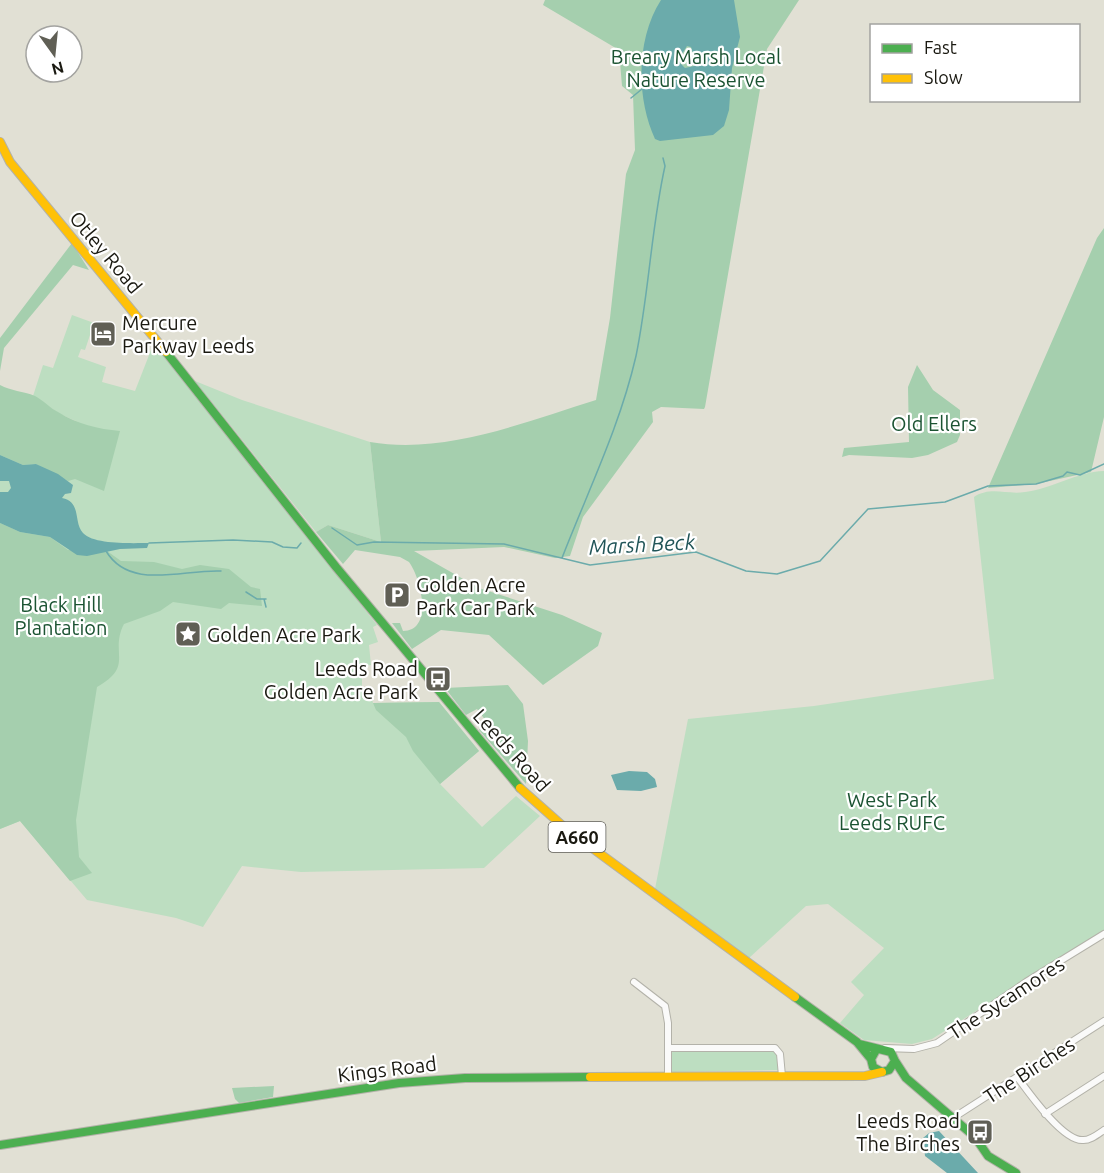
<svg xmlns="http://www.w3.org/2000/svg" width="1104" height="1173" font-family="Ubuntu,sans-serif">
<rect width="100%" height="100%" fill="#e1e0d4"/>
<path fill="#bddec1" d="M72,315l22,8 -9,27 -4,-1 -3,8 28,10 -4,15 33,9 18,-46 9,8 215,272 -4,2 5,15 -9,3 2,20 -9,1v32l10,1 1,4 66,-1 40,49 -39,33 42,43 34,-31 24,20 -56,52 -183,4 -59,-6 -39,61 -27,-9 -89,-18 -67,-79 -20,8v-423l78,16 -18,-8 -27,-18 10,-31 10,3z
M195,381l47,19 128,42 11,100 -53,-17 -12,7z
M1104,471v459l-172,109 -20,5 -48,-4 -24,-17 24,-28 -13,-13 33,-34 -56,-44 -22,2 -57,52 -94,-69 33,-170 126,-13 180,-27 -20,-182c17,-11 32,-2 51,-5 27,-3 51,-20 79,-21z
M676,1051h98l5,9v10l-108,2 -1,-19z"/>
<path fill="#a5cfae" d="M545,0h254l-32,49 -62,358 -1,2 -43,-2 -9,5 1,10 -70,95 -13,39 -15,2 -51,-11 -90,4 65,37 83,27 40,18 -4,13 -55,39 -54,-50 -48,-5 -29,19 -20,-26h8l3,8c31,0 18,-53 6,-69l-9,-5 -45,-7 -12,14 -27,-32 12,-7 53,17 -11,-100c75,13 155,-20 226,-42l14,-82 16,-144 9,-24 -2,-55 -11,-9 -3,-36 -76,-45z
M1104,228v189l-13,55 -55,12 -48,4 109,-250z
M72,243l17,27 -16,-5 -69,83 -4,23v-33z
M917,365l16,25 27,20v25l-3,7 -29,13 -16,3 -63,-3 -7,2 2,-9 65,-6 -1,-55z
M0,385c11,6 23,6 35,11 8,4 15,12 23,16 19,12 40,17 62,19l-16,60 -29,-12 -7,2 -32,-17 -13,1 -23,-10z
M0,523l20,9 30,5 18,13 39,1 14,10 33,1 28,7 18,-4 29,4 22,18 9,2 2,17 -33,-3 -8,6 -48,-7 -13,9 -36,13c-15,29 11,42 -27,63l-21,133 3,37 13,16 -22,8 -50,-60 -20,8z
M508,685l15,19 5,37 -2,43 -47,-54 7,-9 -9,-12 -11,6 -21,-27z
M439,702l40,49 -39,33 -27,-33 -7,-14 -30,-27 -3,-7z
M274,1086l-1,11 -34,6 -4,-4 -3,-11z"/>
<path fill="#6babab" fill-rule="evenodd" d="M661,0h73l6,37 -8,31 -3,42 -5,16 -11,9 -53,6 -5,-2c-19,-41 -19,-100 6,-139zM687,46l4,1 4,13 -1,6 -9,2 -5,-5v-6z
M0,455l23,10 13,-1 22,10 15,11 -2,8 -6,1 -3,4c20,4 11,24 21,35 11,12 50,10 66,10l-2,5 -27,1 -33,7 -10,-1 -27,-18 -30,-5 -20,-9v-31h8l3,-4 -2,-7h-9z
M629,771l18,1 8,7 2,8 -16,4 -24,-1 -6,-15z
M939,1131l39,42h-31l-22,-17 -2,-18 6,-5z"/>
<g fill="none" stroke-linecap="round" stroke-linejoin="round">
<path stroke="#6babab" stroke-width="1.5" d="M631,98l11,-9
M332,528l25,17 17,-3 130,2 86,21 106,-13 50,19 31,3 43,-13 48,-52 77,-7 43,-16 48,-2 27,-8 4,-4 13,3 24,-11
M149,543l84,-3 39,2 11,5 14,1 4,-5
M106,551c24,40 77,18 115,20
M562,558c26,-67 58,-132 74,-202 13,-63 15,-127 29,-190l-2,-8
M246,592l11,7h9
M264,599l2,8"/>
<defs>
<path id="street" d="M634,982l31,24 3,17v52
M669,1048h106l5,6 2,22
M885,1048l29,1 23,-6 89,-61 78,-48
M1018,1078c11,15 44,62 64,62 8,1 16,-6 22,-10
M1045,1114l59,-38
M953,1118l151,-97"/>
<path id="fast" d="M166,352l170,215 184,221
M795,997l62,45 14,17
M859,1044l32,8 4,9 -6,9 -7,2 -9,-5 -2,-8 5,-9
M895,1061l11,17 69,59 13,19 28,17
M0,1145l399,-62 66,-5 125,-1"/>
<path id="slow" d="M0,142l10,20 156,190
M520,788l45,40 230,169
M590,1077l275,-1 17,-4"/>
</defs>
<use href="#street" stroke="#b3b2a9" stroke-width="8"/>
<use href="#fast" stroke="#b3b2a9" stroke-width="10"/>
<use href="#slow" stroke="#b3b2a9" stroke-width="10"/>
<use href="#street" stroke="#fafaf9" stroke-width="6"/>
<use href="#fast" stroke="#4caf50" stroke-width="8"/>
<use href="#slow" stroke="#ffc107" stroke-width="8"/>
</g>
<defs>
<symbol id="hotel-square" viewBox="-11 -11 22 22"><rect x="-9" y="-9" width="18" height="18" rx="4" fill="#605f55" stroke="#fff"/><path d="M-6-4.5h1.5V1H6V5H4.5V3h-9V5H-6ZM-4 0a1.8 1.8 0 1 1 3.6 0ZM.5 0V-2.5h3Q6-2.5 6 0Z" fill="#fff"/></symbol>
<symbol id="parking-square" viewBox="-11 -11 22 22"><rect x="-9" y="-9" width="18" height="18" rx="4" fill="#605f55" stroke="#fff"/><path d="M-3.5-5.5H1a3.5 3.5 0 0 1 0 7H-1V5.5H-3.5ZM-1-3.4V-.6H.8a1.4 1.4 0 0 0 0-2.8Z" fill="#fff"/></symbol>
<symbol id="sight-square" viewBox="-11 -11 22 22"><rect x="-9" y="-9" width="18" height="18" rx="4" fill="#605f55" stroke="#fff"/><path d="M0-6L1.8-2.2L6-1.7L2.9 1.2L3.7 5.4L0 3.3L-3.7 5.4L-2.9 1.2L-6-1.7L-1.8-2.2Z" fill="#fff"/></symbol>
<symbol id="bus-square" viewBox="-11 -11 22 22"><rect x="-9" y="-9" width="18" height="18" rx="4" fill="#605f55" stroke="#fff"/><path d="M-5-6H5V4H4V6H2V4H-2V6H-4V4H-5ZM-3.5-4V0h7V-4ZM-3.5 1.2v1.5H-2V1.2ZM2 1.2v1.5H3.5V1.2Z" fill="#fff"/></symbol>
</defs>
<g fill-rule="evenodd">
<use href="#hotel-square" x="88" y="319" width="30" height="30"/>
<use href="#parking-square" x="382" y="580" width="30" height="30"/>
<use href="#sight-square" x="173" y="619" width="30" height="30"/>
<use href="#bus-square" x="423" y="664" width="30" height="30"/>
<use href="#bus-square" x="965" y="1117" width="30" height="30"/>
</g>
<g text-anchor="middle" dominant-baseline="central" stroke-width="4.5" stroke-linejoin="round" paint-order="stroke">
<rect fill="#fff" stroke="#5f5e58" stroke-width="1.5" x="548.5" y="822" width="57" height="30" rx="4.5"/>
<g font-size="18" font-weight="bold" fill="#1a1911">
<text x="577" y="837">A660</text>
</g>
<g font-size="20" fill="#1b5332" stroke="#fff">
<text x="696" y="56">Breary Marsh Local<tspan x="696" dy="23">Nature Reserve</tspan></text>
<text x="934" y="423">Old Ellers</text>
<text x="61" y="604">Black Hill<tspan x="61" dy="23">Plantation</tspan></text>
<text x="892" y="799">West Park<tspan x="892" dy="23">Leeds RUFC</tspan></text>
</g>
<g font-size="20" fill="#1a1911" stroke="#fff">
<text transform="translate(106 252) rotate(50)">Otley Road</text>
<text transform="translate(512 750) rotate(48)">Leeds Road</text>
<text transform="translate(1006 998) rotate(-33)">The Sycamores</text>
<text transform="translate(387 1069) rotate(-7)">Kings Road</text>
<text transform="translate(1029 1070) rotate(-33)">The Birches</text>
</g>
<g font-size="20" fill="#1a1911" stroke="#fff" text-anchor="start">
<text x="122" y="322">Mercure<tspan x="122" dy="23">Parkway Leeds</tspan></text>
<text x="416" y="584">Golden Acre<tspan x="416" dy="23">Park Car Park</tspan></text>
<text x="207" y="634">Golden Acre Park</text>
<text x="418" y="668" text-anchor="end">Leeds Road<tspan x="418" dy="23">Golden Acre Park</tspan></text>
<text x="960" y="1120" text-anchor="end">Leeds Road<tspan x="960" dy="23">The Birches</tspan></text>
</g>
<g font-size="21" font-style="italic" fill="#205457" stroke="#fff">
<text transform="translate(642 544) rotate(-3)">Marsh Beck</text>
</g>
</g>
<rect x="870" y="24" width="210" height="78" fill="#ffffff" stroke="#a3a3a0" stroke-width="1.5"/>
<rect x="882" y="44" width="30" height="9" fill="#4caf50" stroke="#a3a3a0" stroke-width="1.5"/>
<text x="924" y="54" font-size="18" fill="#1a1911">Fast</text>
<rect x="882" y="74" width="30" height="9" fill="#ffc107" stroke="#a3a3a0" stroke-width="1.5"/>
<text x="924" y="84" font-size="18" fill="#1a1911">Slow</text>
<g transform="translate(54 54) rotate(165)"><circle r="28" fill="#ffffff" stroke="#a3a3a0" stroke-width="1.5"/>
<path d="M0-4.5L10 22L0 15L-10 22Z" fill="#605f55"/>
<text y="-9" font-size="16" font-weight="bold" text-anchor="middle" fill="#1a1911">N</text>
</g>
</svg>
